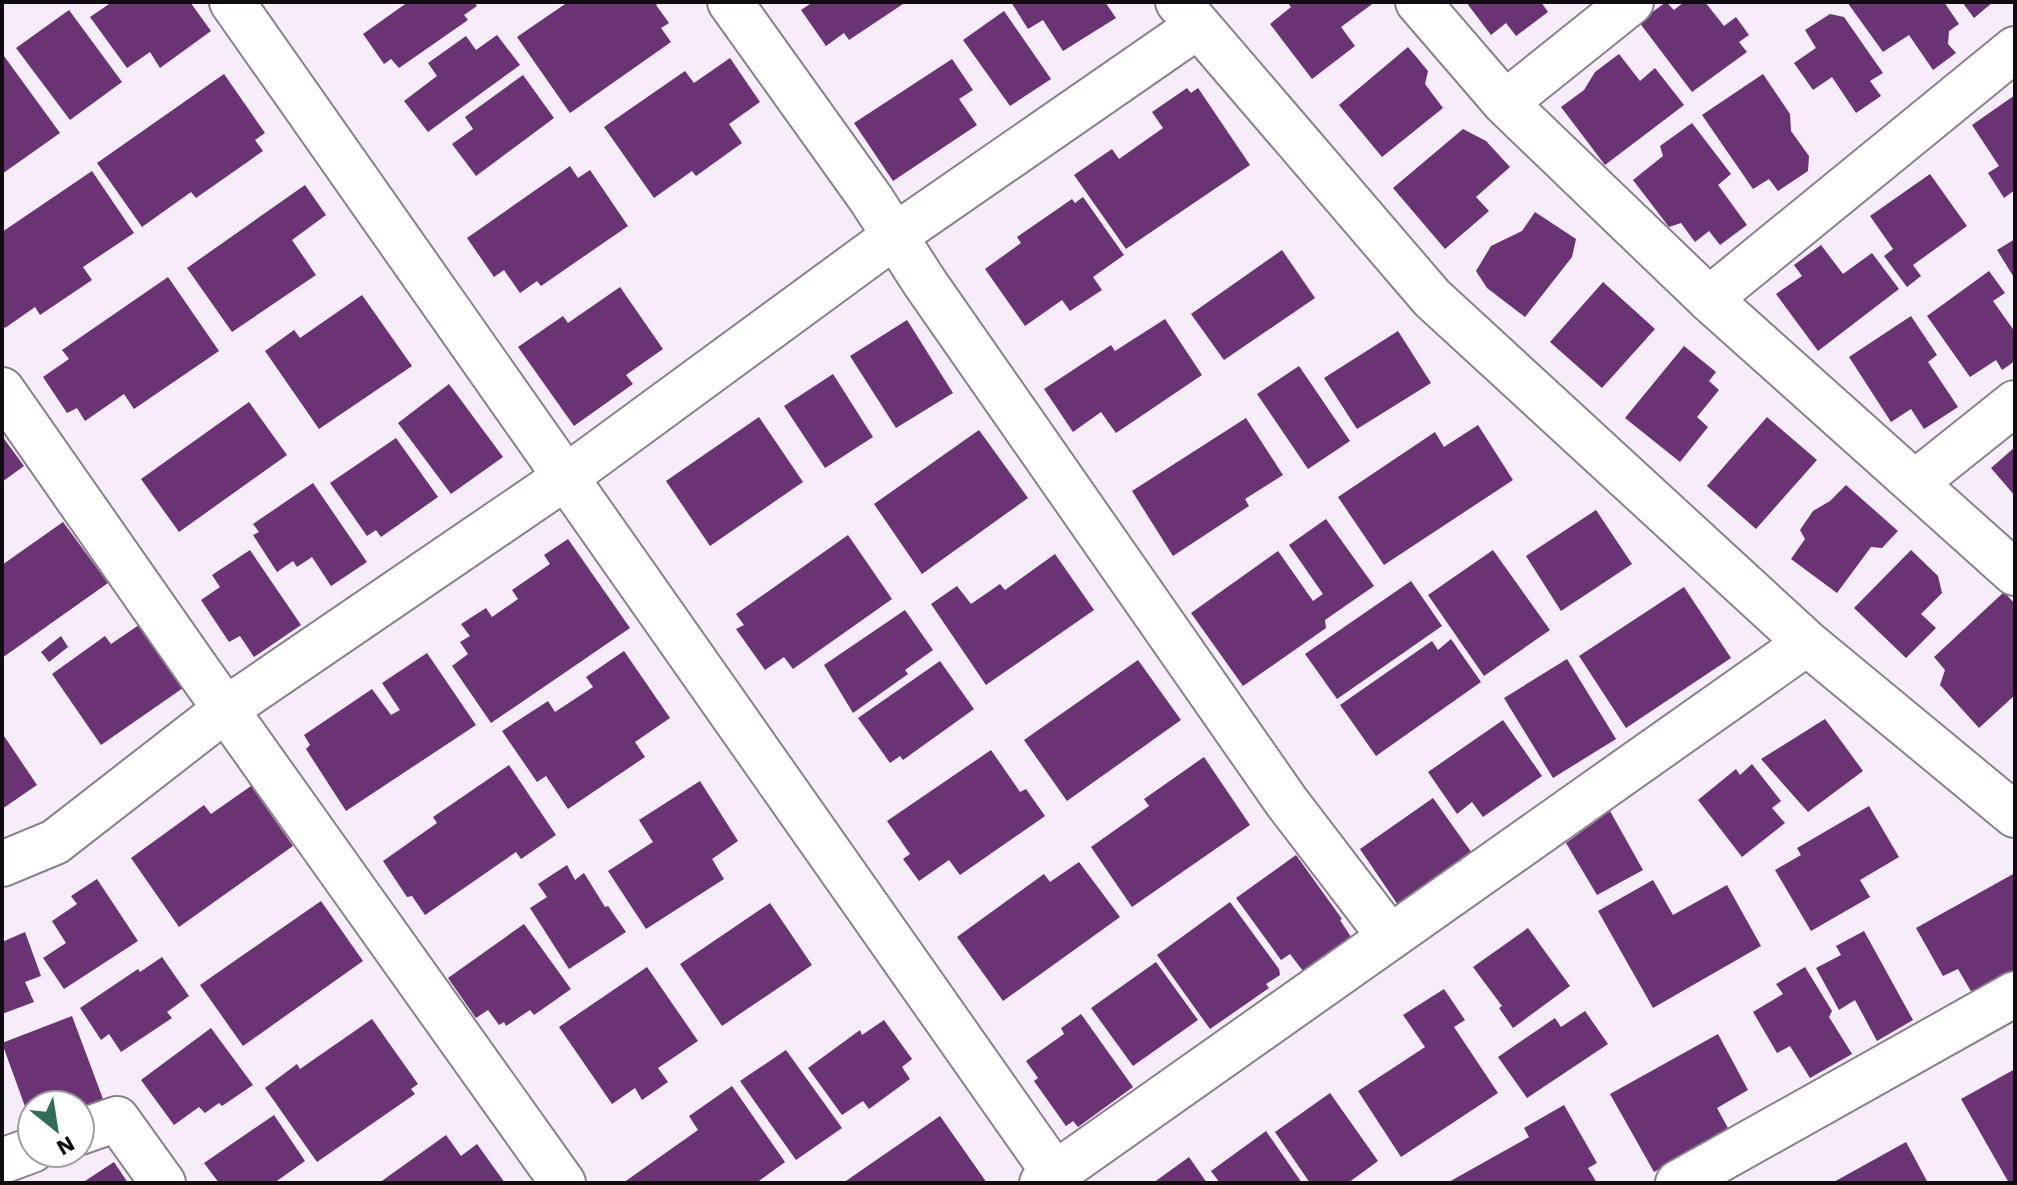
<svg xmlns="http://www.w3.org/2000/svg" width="2017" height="1185" font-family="'Work Sans',sans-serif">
<rect width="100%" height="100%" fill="#f7ecf9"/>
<path fill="#693374" d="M112,2h78l21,29 -51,37 -10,-16 -23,16 -37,-51z
M408,2h66l3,4 -13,9 4,5 -69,48 -8,-9 -7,5 -21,-30z
M568,2h93l-5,3 13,18 -8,5 10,14 -101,71 -53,-76z
M813,2h93l-57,38 -5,-7 -18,13 -25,-36z
M1011,2h94l11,16 -53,33 -20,-31 -15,9z
M1287,2h88l-34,25 14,19 -43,33 -42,-55 21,-17z
M1466,2h75l7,10 -32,24 -10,-13 -15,12z
M1666,2l8,8 10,-8h21l19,24 12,-9 13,18 -10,7 8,10 -55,40 -53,-70z
M1847,2h97l15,22 -10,7 -1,13 8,9 -23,17 -24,-35 -26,17z
M1962,2h31l-19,16z
M69,10l53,72 -52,38 -54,-72z
M1004,11l47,68 -41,27 -47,-66z
M1830,14l14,3 39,56 -13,8 11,15 -25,17 -24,-36 -19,13 -19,-27 22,-15 -11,-18z
M497,35l23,30 -92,67 -24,-31 33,-25 -9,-13 38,-27 10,14z
M1408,47l20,24 -3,13 18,24 -61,49 -43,-52z
M1619,54l21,27 15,-13 29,37 -79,60 -44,-58 23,-17 11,-18z
M4,56l56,77 -58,41v-117z
M730,58l30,44 -31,22 13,19 -46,33 -4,-5 -38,27 -50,-71 81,-56 9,12z
M952,59l21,31 -14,9 18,26 -84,56 -39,-58z
M224,74l41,59 -10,7 8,11 -67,47 -5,-6 -49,35 -45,-64z
M1763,74l27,40 1,17 18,25 -1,15 -30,20 -9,-12 -16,10 -51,-74z
M523,75l31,43 -78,58 -24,-32 21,-15 -8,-12z
M1187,88l4,5 7,-5 52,77 -124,84 -52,-74 38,-26 7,10 44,-31 -11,-16z
M2015,95v95l-11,8 -16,-25 11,-7 -27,-41z
M1692,123l39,51 -13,11 29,40 -27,20 -11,-14 -14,11 -14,-19 -12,4 -36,-47 30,-24 -3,-10z
M1463,129l23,12 24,26 -34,30 13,14 -44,38 -52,-61z
M570,166l8,12 12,-8 38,56 -87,60 -4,-5 -17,12 -16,-23 -10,7 -27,-39z
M92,171l42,62 -51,34 9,13 -52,35 -5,-8 -30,21 -3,-4v-92z
M1930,174l37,52 -54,39 8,11 -14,11 -23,-31 9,-7 -23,-33z
M305,185l21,30 -34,25 24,35 -84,57 -45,-64z
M1083,197l41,58 -31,22 9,13 -32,21 -8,-11 -37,26 -40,-57 36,-26 -4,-6 55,-38 3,4z
M1535,212l41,27 -4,18 -47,60 -38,-29 -11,-17 15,-25 31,-15z
M2015,239v40l-18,-29z
M1821,245l22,29 29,-21 27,36 -81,62 -42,-57 26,-18 -8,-11z
M1282,250l33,48 -91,62 -33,-46z
M1989,271l16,22 -12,8 22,31v29l-13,9 -6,-10 -26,17 -43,-61z
M168,277l51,74 -85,58 -10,-15 -39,27 -8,-13 -10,5 -24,-36 26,-18 -7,-9z
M1603,282l52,47 -53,59 -52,-46z
M620,287l43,62 -37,26 7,9 -59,42 -56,-79 45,-31 5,7z
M362,295l50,71 -93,63 -54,-78 29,-21 6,8z
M1911,316l26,39 -9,7 30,45 -34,22 -13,-20 -20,13 -42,-65z
M1165,319l37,56 -86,58 -15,-21 -28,20 -29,-43 67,-44 4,6z
M907,320l46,73 -57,35 -46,-72z
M1398,331l33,52 -74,46 -33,-51z
M1684,346l32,26 -7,9 10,9 -22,27 11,10 -28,35 -55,-44z
M1299,366l51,75 -42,28 -51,-75z
M833,374l40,63 -48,31 -41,-62z
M449,384l54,73 -52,37 -53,-71z
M249,402l38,53 -108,77 -38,-53z
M759,417l44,65 -93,64 -44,-65z
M1767,417l50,43 -61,69 -49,-43z
M1246,418l37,57 -38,24 4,7 -76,50 -41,-65z
M1478,425l35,55 -129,85 -46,-68 97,-65 9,15z
M979,430l49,68 -106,76 -48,-70z
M2,436l22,30 -22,16z
M396,438l42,59 -57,40 -5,-7 -9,6 -37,-53z
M2015,447v49l-24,-28z
M313,483l54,79 -36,24 -19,-29 -15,10 -4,-6 -16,11 -24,-37 6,-3 -6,-8z
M1846,485l52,46 -16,17 -11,-1 -34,46 -46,-34 14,-20 -5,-9 13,-19 17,-10z
M1596,510l36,54 -71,47 -35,-55z
M1326,519l48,67 -49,34 1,8 -83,58 -52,-73 87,-62 35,50 10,-7 -34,-49z
M63,522l45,61 -106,75v-93z
M848,535l44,64 -99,70 -9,-12 -19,13 -29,-41 8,-4 -8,-11z
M568,539l62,89 -139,95 -39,-57 16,-12 -8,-12 10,-6 -9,-12 25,-16 6,9 26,-18 -6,-9 38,-26 -6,-9z
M250,550l51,75 -47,32 -14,-21 -11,6 -28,-42 19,-13 -8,-12z
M1493,550l57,80 -66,46 -56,-81z
M1911,550l27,26 4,17 -21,21 15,14 -30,30 -52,-50z
M1055,554l39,56 -108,75 -55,-81 26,-18 14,18 29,-20 5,6z
M1411,581l31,45 -105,73 -32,-45z
M1684,587l47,71 -105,70 -47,-72z
M2004,592l11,12v91l-36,33 -39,-43 5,-15 -11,-13z
M905,610l28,40 -28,20 3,4 -55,39 -29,-48z
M139,625l44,63 -82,57 -49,-71 53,-38 6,8z
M61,636l7,11 -19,15 -8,-10z
M1451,639l30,43 -105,74 -36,-51 92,-64 6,9z
M624,651l46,67 -35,24 10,15 -77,52 -22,-33 -9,6 -35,-51 46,-30 7,11 38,-25 -7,-10z
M427,653l49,72 -130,86 -40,-62 4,-4 -6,-10 68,-46 19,26 9,-5 -18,-27z
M1567,659l49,80 -63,39 -49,-80z
M1138,660l43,60 -114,81 -43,-61z
M940,661l34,48 -71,51 -3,-4 -10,7 -32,-45z
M1825,719l38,52 -55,41 -47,-53z
M1503,720l39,56 -59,41 -11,-15 -15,12 -29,-42z
M2,733l35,52 -35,24z
M991,750l29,42 6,-3 19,27 -85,59 -11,-15 -30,21 -16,-22 7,-5 -23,-33z
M1204,757l46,68 -118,82 -41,-60 58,-41 -5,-7z
M1752,764l29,37 -9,7 13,15 -43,34 -44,-57 38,-31 4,6z
M509,765l47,70 -35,24 -5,-7 -91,63 -13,-19 -5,1 -24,-36 54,-38 -4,-6z
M700,781l38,60 -26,18 12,20 -78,50 -38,-58 45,-29 -14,-22z
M251,786l42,60 -114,81 -48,-69 73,-53 7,9z
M1433,798l41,58 -74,52 -40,-59z
M1869,806l30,51 -39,23 10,17 -59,34 -36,-61 26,-15 -4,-7z
M1610,811l33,59 -46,25 -31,-52z
M1296,855l46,64 -2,1 11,17 -48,34 -13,-17 -9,6 -45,-62z
M1079,862l41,55 -117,84 -46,-64 87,-63 6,8z
M567,865l8,15 9,-7 21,34 3,-1 18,26 -57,37 -39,-61 17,-11 -9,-13z
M2015,873v97l-43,23 -14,-24 -15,7 -27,-48z
M97,879l41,62 -74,48 -21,-31 23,-15 -14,-22 25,-17 -6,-8z
M1653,880l20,35 54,-30 34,61 -108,62 -55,-97z
M321,901l42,60 -120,85 -43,-61z
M1230,902l49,67 1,6 -14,9 3,4 -59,41 -53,-74z
M770,903l42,62 -90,61 -42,-62z
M524,924l47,65 -37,26 -4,-5 -24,16 -2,-4 -5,3 -11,-15 -12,8 -28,-40z
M1528,928l42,58 -57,42 -14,-20 3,-2 -29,-39z
M1864,931l49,89 -36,21 -22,-41 -16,10 -23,-42 25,-13 -5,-9z
M25,932l16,44 -16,6 9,20 -32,12v-72z
M162,957l27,39 -22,16 5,6 -51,34 -12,-18 -8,6 -21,-32 58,-39 2,3z
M1156,962l42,58 -65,46 -42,-58z
M647,967l51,74 -40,27 10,14 -26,18 -7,-12 -23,16 -53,-77z
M1805,967l27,44 -3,6 23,37 -42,24 -20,-32 -13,7 -24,-41 30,-18 -7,-10z
M1444,989l21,31 -11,7 44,66 -97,64 -43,-66 67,-44 -22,-32z
M1585,1011l23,33 -81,54 -29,-41 57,-39 6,9z
M1081,1014l52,73 -55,40 -5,-6 -7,5 -32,-45 4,-3 -12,-17 38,-27 -3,-6z
M72,1016l31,83 -23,9v-3h-48v5l-5,2 -25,-69z
M372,1019l46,65 -7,5 4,5 -98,68 -52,-74 32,-24 3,5z
M884,1020l28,39 -10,8 8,12 -41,30 -6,-8 -21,14 -34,-47 52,-38 2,5z
M211,1028l42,57 -31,21 -3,-3 -14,10 -6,-6 -25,18 -33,-45z
M1718,1034l30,56 -31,18 12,22 -75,42 -44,-78z
M786,1050l56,78 -46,32 -56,-79z
M2015,1069v112l-6,2 -48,-84z
M732,1086l53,76 -29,21h-133l75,-53 -9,-14z
M1330,1093l48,68 -30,22h-38l-35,-51z
M1564,1105l33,58 -9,5 9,15h-150l82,-46 -5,-9z
M274,1115l31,46 -31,22h-55l-15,-20z
M940,1116l47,67h-144z
M1266,1131l36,52h-82l-9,-12z
M446,1135l15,21 16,-12 28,39h-126z
M1906,1142l22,41h-96z
M1189,1157l18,26h-54z
M114,1162l14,21h-46z"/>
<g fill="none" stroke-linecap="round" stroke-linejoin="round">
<defs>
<path id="minor" d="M232,2l823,1172
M730,2l141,197 54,84 361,518 104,136
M1178,2l254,296 375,345 208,172
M1418,2l87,101 204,196 306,274
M1505,103l126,-101
M1709,299l306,-250
M2,390l197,282 364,511
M1916,482l99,-79
M2,864l53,-22 171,-133 340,-232 330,-242 302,-209
M80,1132l37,-13 46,64
M2,1161l30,-11
M1042,1183l765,-540
M1678,1183l337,-189"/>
</defs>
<use href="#minor" stroke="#8a808c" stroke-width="48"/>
<use href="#minor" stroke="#fff" stroke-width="44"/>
</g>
<rect width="2017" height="1185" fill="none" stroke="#100c11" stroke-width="8"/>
<g transform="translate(56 1129) rotate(150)"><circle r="38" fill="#ffffff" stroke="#9f9ea0" stroke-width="2"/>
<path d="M0-6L14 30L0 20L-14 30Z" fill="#306e5b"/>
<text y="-12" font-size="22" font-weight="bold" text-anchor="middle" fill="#100c11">N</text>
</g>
</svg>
